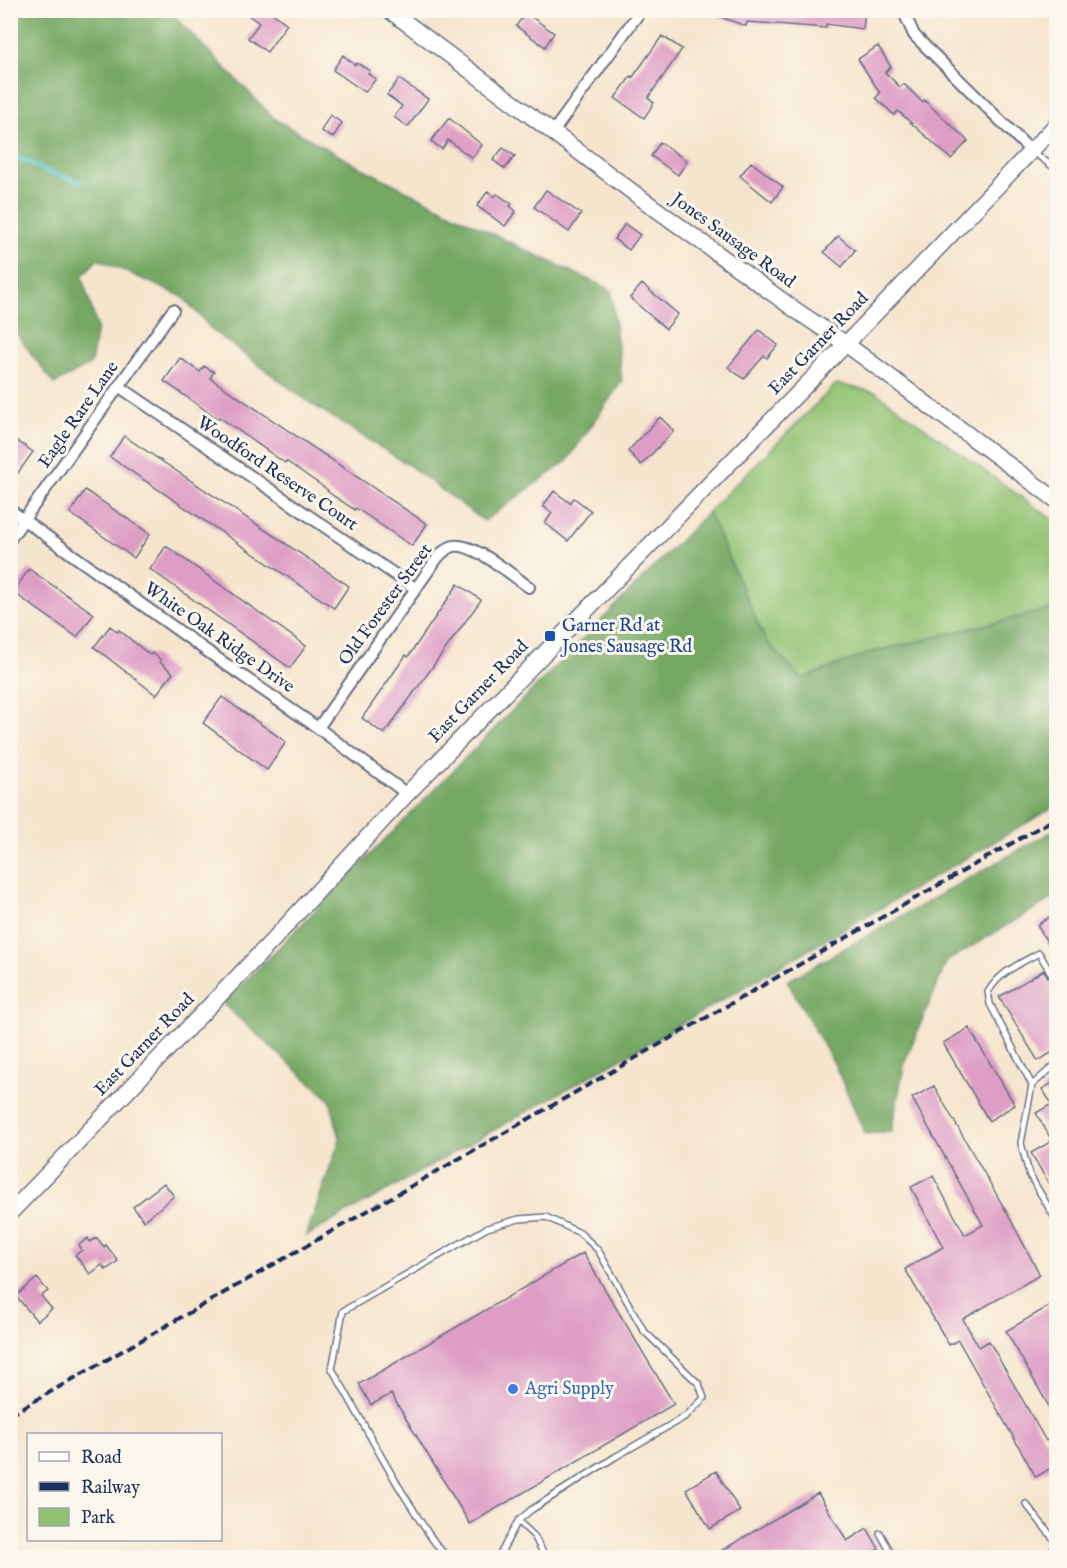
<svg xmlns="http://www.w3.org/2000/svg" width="1067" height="1568" font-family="'IM FELL English',serif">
<rect width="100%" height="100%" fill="#fbf7ec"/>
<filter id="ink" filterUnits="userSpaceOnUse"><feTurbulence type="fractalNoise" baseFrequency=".0167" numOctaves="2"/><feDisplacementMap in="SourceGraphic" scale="12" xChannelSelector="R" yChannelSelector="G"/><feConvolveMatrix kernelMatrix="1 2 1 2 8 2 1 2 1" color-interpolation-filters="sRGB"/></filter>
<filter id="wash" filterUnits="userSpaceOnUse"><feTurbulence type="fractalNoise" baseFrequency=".008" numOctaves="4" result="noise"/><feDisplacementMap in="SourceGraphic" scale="24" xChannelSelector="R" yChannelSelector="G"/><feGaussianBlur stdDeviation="1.35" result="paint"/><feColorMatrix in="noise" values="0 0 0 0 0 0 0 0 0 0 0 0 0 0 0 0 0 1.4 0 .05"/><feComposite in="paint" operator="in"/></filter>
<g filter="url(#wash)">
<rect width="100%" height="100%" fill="#f6e5cd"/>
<path fill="#91c272" stroke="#567868" stroke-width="1.5" d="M836,384l39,8 181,130v86l-187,45 -67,26 -36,-38 -58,-129z"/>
<path fill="#74a864" stroke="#486c61" stroke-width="1.5" d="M10,11h159l107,109 78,44 165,83 92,43 11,91 -55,80 -83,60 -77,-57 -100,-63 -94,-70 -30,-34 -85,-38 -16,17 15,51 -6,37 -37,20 -39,-52 -4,-14z
M708,512l58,129 36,38 67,-26 187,-45v198l-411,239 -339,191 34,-97 -10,-39 -107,-96z
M1056,829v67l-109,65 -42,100 -14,71 -26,2 -30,-69 -48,-84z"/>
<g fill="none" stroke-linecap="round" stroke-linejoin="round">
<path stroke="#5fc6db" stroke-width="4" d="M10,156l17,5 18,10 36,11"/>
</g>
<g id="blocks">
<path fill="#de9dc5" d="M241,10h27l19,14 -20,28 -19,-14 11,-15z
M706,10h159l-2,19 -37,-5v4l-79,-6 -1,4 -40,-14z
M526,13l28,20 -9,14 -29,-21z
M662,36l20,13 -34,49 6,5 -10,15 -29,-20 16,-22 2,1z
M878,46l13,21 -6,5 15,15 4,-3 18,18 2,-2 44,41 -17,18 -53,-48 -4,4 -18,-17 4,-5 -22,-34z
M343,55l12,10 2,-2 13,8 -2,3 8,5 -11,13 -32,-22z
M399,79l29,20 -20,28 -14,-10 8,-11 -15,-11z
M330,115l12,8 -9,15 -12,-7z
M449,118l33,27 -10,13 -24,-18 -6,9 -11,-8z
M660,142l27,19 -9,14 -27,-19z
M503,148l12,8 -10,13 -12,-9z
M751,162l32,25 -11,15 -32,-26z
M546,190l35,24 -12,18 -35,-25z
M488,191l7,6 2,-3 15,10 -2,2 6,5 -11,15 -28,-20z
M625,224l15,11 -11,15 -15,-11z
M838,236l17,14 -13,17 -18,-15z
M642,284l36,30 -12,15 -36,-31z
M759,330l19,15 -11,13 -3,-2 -20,23 -16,-12z
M180,358l20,14 4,-6 10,6 -4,6 217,146 -15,22 -56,-38 -1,2 -20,-13 -8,-6 1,-1 -42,-29 -1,2 -66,-46 -1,2 -54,-38z
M660,417l14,14 -33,34 -13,-14z
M10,436l23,16 -23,32z
M124,436l225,150 -15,22 -224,-151z
M85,490l65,44 -16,24 -64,-45z
M554,491l16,12 4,-5 17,13 -23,30 -23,-18 7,-10 -9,-7z
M166,546l140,100 -16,22 -140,-99z
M29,569l65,45 -17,23 -64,-45z
M458,584l23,16 -97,134 -22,-16 44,-63 2,2z
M110,626l8,6 1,-2 31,25 2,-2 9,7 -1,2 13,11 -17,22 -62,-48z
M222,697l64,45 -19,28 -64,-47z
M1056,913v44l-19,-32z
M1044,970l8,15 4,2v63l-18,11 -39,-64z
M969,1028l46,77 -26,16 -46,-78z
M1056,1081v115l-25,-43 21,-12 -16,-28 16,-9 -10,-15z
M934,1086l72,125 34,64 -77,44 16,28 10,-6 57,100 10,-6v30l-20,12 -78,-137 -9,5 -44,-76 38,-22 -32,-60 22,-11 32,59 18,-10 -71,-127z
M164,1183l10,13 -30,25 -11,-14z
M88,1238l2,4 7,-4 7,9 2,-2 12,16 -12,9 -4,-5 -12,9 -15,-19 7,-5 -3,-5z
M583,1253l91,151 -204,120 -79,-130 -20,11 -12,-21z
M37,1278l11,13 -7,5 11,13 -15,12 -21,-25z
M1056,1302v117l-50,-88z
M716,1471l24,40 -30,18 -24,-40z
M818,1493l29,48 20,-13 12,21 -14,8h-154z"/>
</g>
</g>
<g filter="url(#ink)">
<use href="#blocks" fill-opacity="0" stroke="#686f85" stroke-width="1.5"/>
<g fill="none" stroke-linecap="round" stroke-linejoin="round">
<defs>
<path id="lane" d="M1033,152l23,17
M1056,1064l-24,21 -11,58 8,31 27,46
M1032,1085l-42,-81 -2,-12c12,-20 31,-28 51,-39l17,29
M1026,1504l30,38
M518,1521l16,15 12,22
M880,1533l14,25
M448,1558c-14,-14 -25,-32 -35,-49 -30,-45 -53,-94 -81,-140l11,-58 144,-83 32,-9 27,-2 34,16 18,17 46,81 55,53 5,14 -18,18 -71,41 -84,53 -13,11 -20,37"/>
<path id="street" d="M903,10l11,25 117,116
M553,132l88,-122
M120,387l296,202
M10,510l201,144 107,74 89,66
M10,539l163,-229
M318,728l120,-171c4,-4 9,-10 16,-11 19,-4 59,30 75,41"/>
<path id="secondary" d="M389,10l249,186 156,113 52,35 210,156
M10,1213l262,-272 135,-147 439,-450 210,-219"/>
<path id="primary" d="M1052,1558l4,-3"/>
</defs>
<use href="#lane" stroke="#686f85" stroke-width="8"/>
<use href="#street" stroke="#686f85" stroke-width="14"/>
<use href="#secondary" stroke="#686f85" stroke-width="18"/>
<use href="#primary" stroke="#686f85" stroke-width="20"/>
<use href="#lane" stroke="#fff" stroke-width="5"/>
<use href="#street" stroke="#fff" stroke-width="10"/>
<use href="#secondary" stroke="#fff" stroke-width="15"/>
<use href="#primary" stroke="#fff" stroke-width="16"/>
<path stroke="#1b2f5e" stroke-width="4" stroke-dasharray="9 4.5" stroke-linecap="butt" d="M10,1415l1046,-597"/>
</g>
</g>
<rect fill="#1a4fb4" stroke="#fbf7ec" stroke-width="2" x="544" y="630" width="12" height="12" rx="3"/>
<circle fill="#3f7fe0" stroke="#fbf7ec" stroke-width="2" cx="513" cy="1389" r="6"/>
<g text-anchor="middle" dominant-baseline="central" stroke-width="6" stroke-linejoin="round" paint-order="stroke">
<g font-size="18" fill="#1b2f5e" stroke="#fbf7ec">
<text transform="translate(733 241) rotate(36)">Jones Sausage Road</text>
<text transform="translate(819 344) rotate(-46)">East Garner Road</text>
<text transform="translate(79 415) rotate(-55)">Eagle Rare Lane</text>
<text transform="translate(277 474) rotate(34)">Woodford Reserve Court</text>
<text transform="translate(386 605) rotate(-54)">Old Forester Street</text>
<text transform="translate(219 638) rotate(35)">White Oak Ridge Drive</text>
<text transform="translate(479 692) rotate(-46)">East Garner Road</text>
<text transform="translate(145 1045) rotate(-46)">East Garner Road</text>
</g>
<g font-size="18" fill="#164399" stroke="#fbf7ec" text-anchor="start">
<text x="562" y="626">Garner Rd at<tspan x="562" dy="21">Jones Sausage Rd</tspan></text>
</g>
<g font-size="18" fill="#366cbe" stroke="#fbf7ec" text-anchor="start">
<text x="525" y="1389">Agri Supply</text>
</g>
</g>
<rect width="1067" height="1568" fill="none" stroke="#fbf7ec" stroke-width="36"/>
<rect x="27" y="1433" width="195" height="108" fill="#fbf7ec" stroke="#a1a7b3" stroke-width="1.5"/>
<rect x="39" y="1452" width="30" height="9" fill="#ffffff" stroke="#a1a7b3" stroke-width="1.5"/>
<text x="81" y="1463" font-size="18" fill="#1b2f5e">Road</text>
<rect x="39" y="1482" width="30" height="9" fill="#1b2f5e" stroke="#a1a7b3" stroke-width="1.5"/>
<text x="81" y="1493" font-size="18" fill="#1b2f5e">Railway</text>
<rect x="39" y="1508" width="30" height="18" fill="#91c272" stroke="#a1a7b3" stroke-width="1.5"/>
<text x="81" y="1523" font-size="18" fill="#1b2f5e">Park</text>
</svg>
